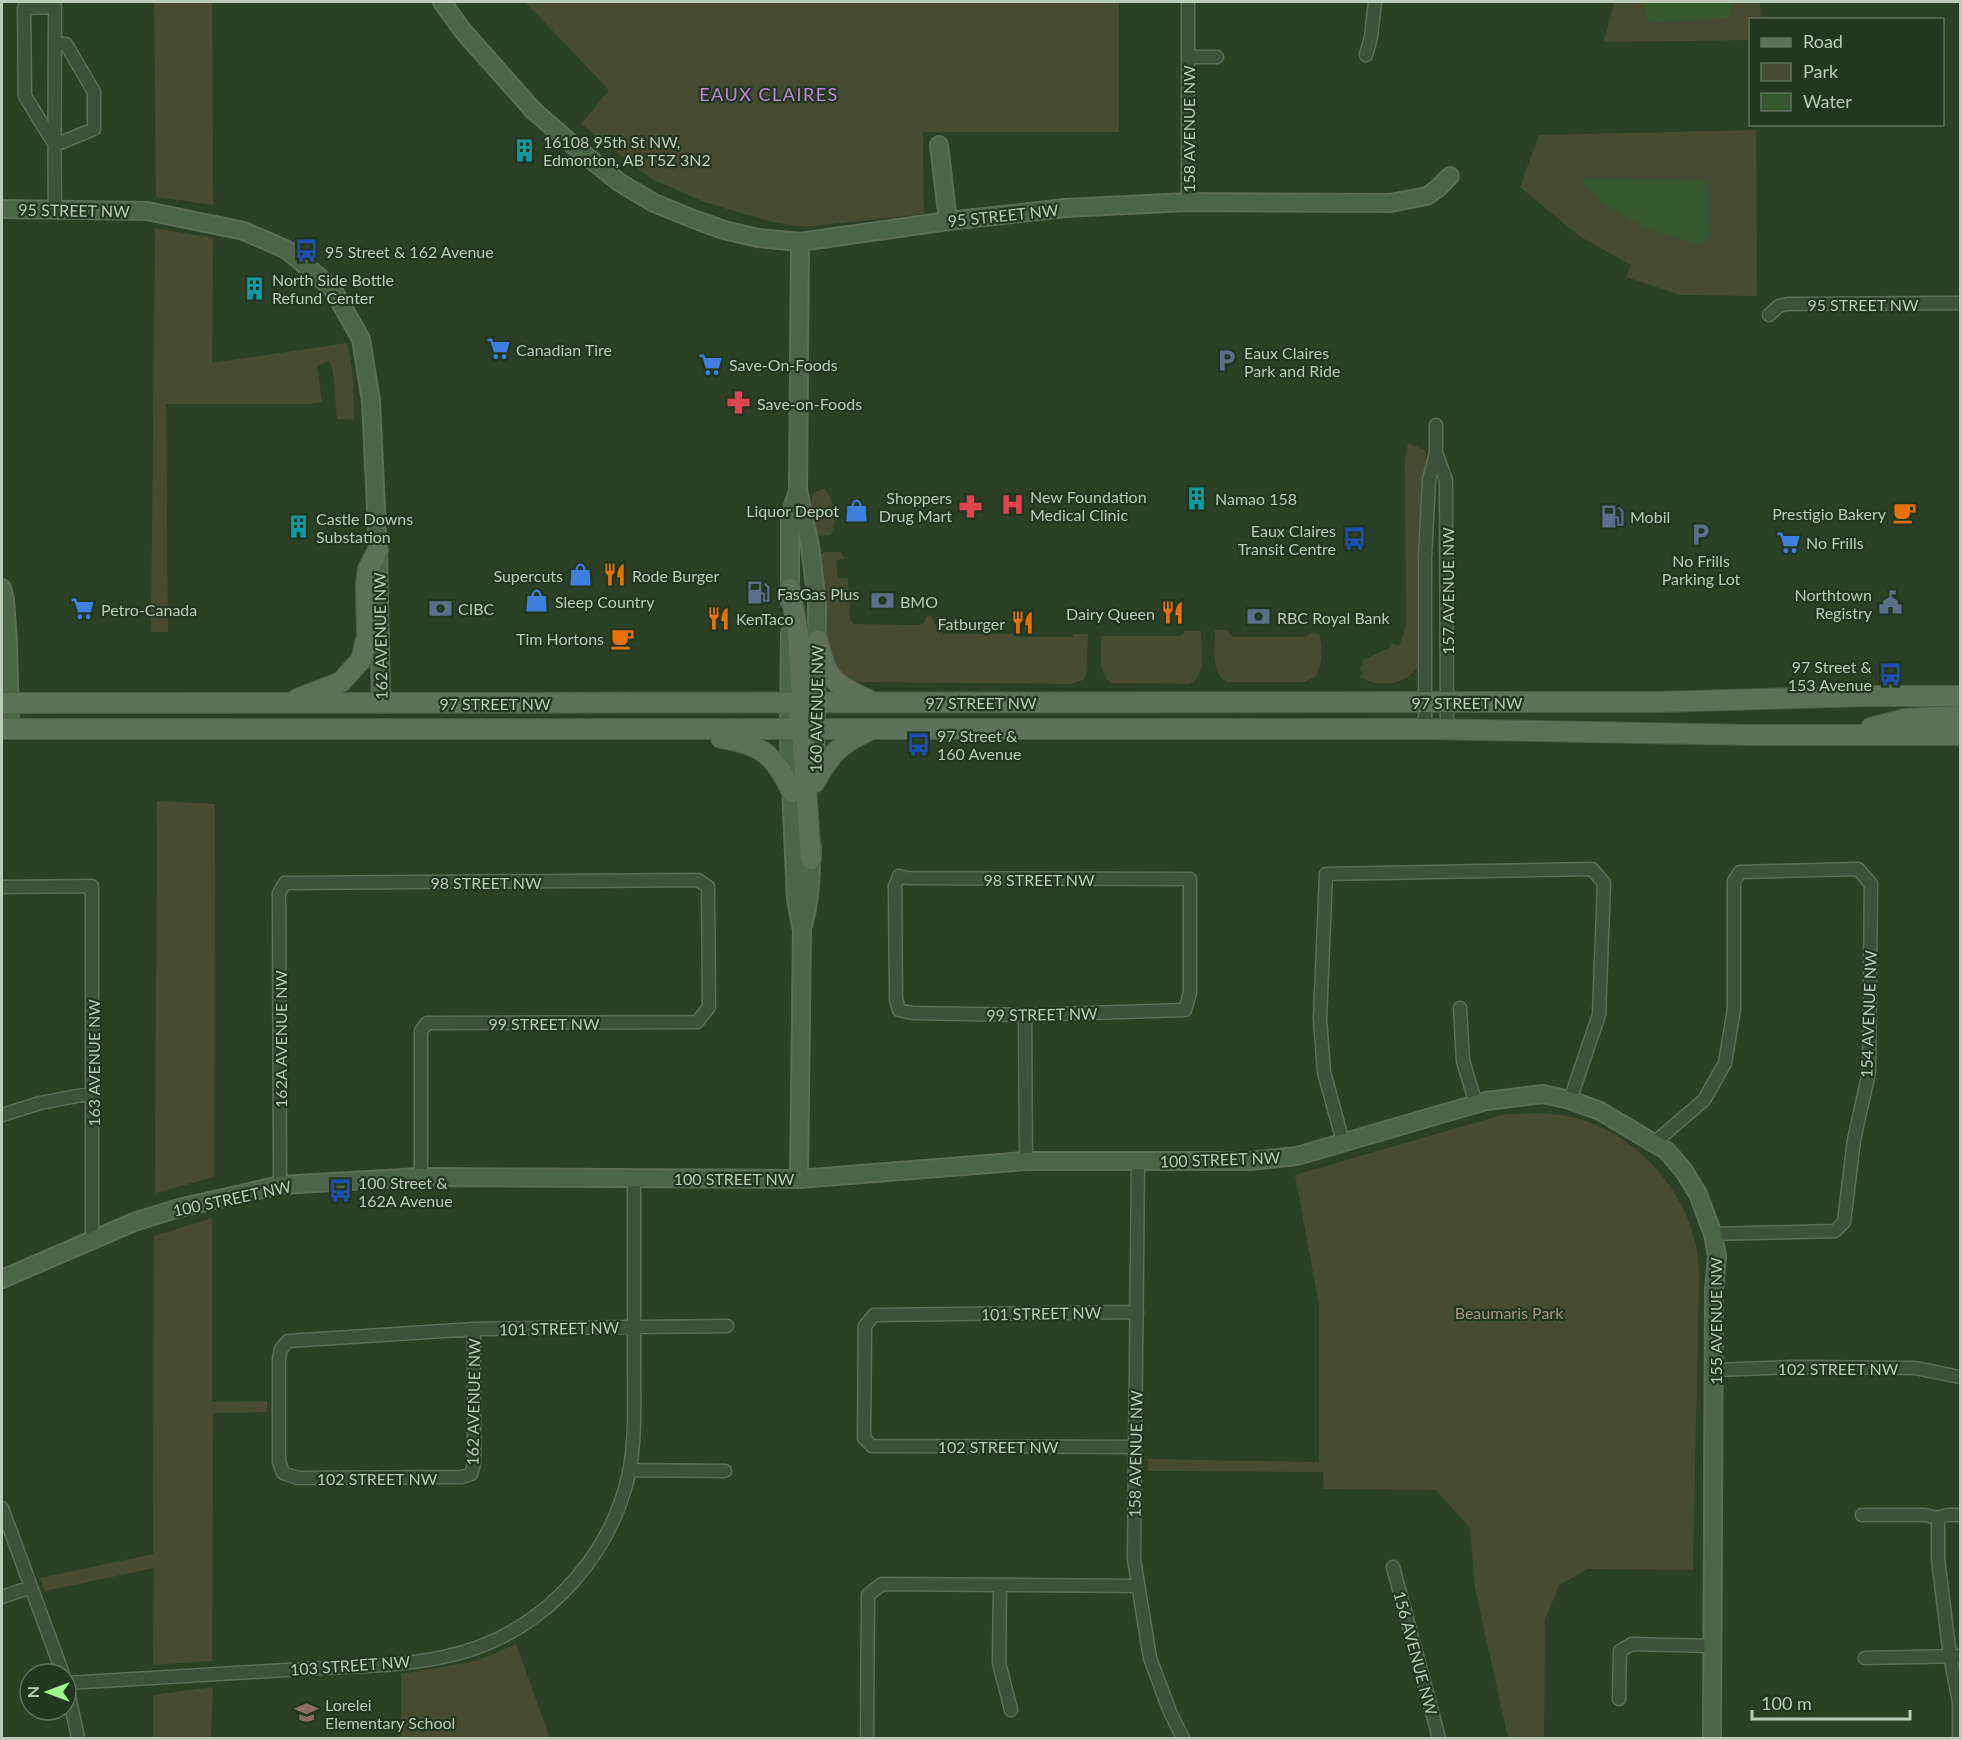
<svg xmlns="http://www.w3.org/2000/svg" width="1962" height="1740" font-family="Lato,sans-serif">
<rect width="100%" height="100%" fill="#2b4126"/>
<path fill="#474b32" d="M154,2h58l1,203 -57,-8z
M525,2h594v130h-196l1,82 -119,13 -33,-5 -68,-20 -54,-24 -69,-54 28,-34z
M1614,2h146l1,17 -11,1v20l-146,2z
M1756,130l1,166 -77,-1 -54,-18 5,-12 -52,-29 -59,-49 19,-52z
M155,228l58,10 -1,125 135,-20c7,25 7,51 7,77l-17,-1 -4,-47 -4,-11 -12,5 5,36 -13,2h-143l2,228h-17z
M1408,443l18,8 -3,79 -3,21 -2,114c-9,20 -40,24 -58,12l3,-4 -3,-3 3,-10 26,-12 2,-5 8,3 7,-19 -1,-167z
M823,489c11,5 15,37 7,46l-11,1c-7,-9 -9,-32 -6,-43z
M825,552h16l3,7 -8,1 2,18h10l2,42 4,4 64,1 6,-2 2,-6 5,-1 3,4v4h9v10h74v3h56v-3h15l-2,41 -3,5 -12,4 -210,-2 -24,-7 -10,-20 -7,-98 1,-3z
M1215,630h12l6,7h72l7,-4 7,1c4,13 3,29 -3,42l-11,6h-78c-17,-8 -12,-36 -12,-52z
M1185,631h16c0,17 7,45 -12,53l-78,-1c-14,-11 -10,-31 -10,-47h77l5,-1z
M157,801l58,3 -1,373 -59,16z
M1505,1114c15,0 31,-1 46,0 67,4 129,63 144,127 3,10 3,22 4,32l-6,297 -105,-1 -29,16 -14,35 -1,118h-36l-33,-150 -5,-60 -34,-38 -112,-1 -1,-17 -175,-1v-12l171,3v-157l-24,-130z
M212,1218v184l55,-1v11l-54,1 -1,248 -59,4 1,-97 -109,23 -5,-13 113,-24 1,-318z
M516,1644l34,94h-149v-64l75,-13z
M213,1687l-2,51h-58v-43z"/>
<path fill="#36592d" d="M1642,2h89l-1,16 -81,5z
M1586,178l117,2 5,6 1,51 -10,7c-17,-5 -35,-8 -51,-15 -14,-6 -61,-33 -65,-46z"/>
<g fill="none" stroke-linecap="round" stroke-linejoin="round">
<defs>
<path id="street" d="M55,44h11l28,48v37l-39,16 -30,-49 -1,-88 31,-1c0,67 -1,135 0,203
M1366,55l5,-18 4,-35
M1188,57h29
M1188,202v-200
M1769,315l10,-9 9,-2 172,-1
M1436,453l10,27 1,250
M1425,729v-171l4,-78 7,-27v-28
M899,876l8,2 283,1v114l-5,17 -160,5 -112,-2 -14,-3 -3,-11 -1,-113z
M2,887l90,-1v353
M1460,1008l3,53 13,43
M1025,1015l1,146
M2,1115l38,-12 53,-10
M1343,1142l-19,-70 -4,-53 6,-145 266,-5 12,14 -5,132 -29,85
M1654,1143l50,-43 21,-37 9,-54v-128l6,-9 118,-3 13,15 -2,188 -15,68 -10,82 -9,9 -122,3
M1138,1162l-4,397 16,99 20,54 13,26
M280,1185l-1,-292 6,-10 413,-3 10,7 1,120 -12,15 -270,1 -6,8v146
M474,1329v135l-3,10 -9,3 -164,1 -15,-5 -4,-11v-103l2,-10 7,-8 186,-12 253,-3
M1715,1370l78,-3 122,1 45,9
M1135,1447l-263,-1 -8,-8 1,-112 9,-11 263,-3
M629,1470l96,1
M2,1508l61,166
M1862,1515h63l13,3v41l12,97 9,46v36
M1938,1518l9,-3h13
M1393,1567l46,171
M1000,1586l-1,77 12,47
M2,1597l29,-10
M1865,1658l95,-2
M66,1681l12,57
M67,1683c73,-4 146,-9 219,-13 52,-4 106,-2 157,-13 92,-18 166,-93 186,-184 7,-35 5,-74 5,-110 0,-62 0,-124 0,-186
M1619,1699l1,-48 12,-7 80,2
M867,1738l1,-143 14,-11 256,2"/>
<path id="secondary" d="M442,2l21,29 70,79 40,35 46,37 35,21 42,17 28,10 34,8 42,4 148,-21 117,-13 123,-6 202,1 37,-7 11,-8 12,-12
M939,145l9,76
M2,209l145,2 97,20 43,19 45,38 29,51 10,62 7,149 3,154
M800,242l-2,248 12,56 7,57 -2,180
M2,588l3,12 3,42 2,87
M790,602v-86l8,-26
M790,633l-1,108 7,158 6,31 -3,249
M802,928c9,-26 8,-53 10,-81
M2,1279l132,-57 45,-14 101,-23 141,-8 378,2 227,-18h224l47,-5 189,-55 57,-7 27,6 30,11 67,40 17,20 14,23 15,40 4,22 -3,34 -2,448"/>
<path id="primary" d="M790,589l8,44 3,52 3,17 5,11
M818,641c9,40 15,41 50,59
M297,699l44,-17 20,-22 6,-24 -1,-52 2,-15 10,-19
M2,703l1656,-1 210,-6h92
M799,716l3,13 9,130
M1871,728l34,-9 55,-3
M2,729h1423l325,6h210
M721,738c40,6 53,16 71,54
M815,782c15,-28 25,-38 53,-51"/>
</defs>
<use href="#street" stroke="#5c6e58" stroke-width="15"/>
<use href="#secondary" stroke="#5c6e58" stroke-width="20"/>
<use href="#primary" stroke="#4a5d47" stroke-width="22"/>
<use href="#street" stroke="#3e513a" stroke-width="12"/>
<use href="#secondary" stroke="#4c6448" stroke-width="16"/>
<use href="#primary" stroke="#5d7158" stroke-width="20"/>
</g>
<defs>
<symbol id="building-bare" viewBox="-9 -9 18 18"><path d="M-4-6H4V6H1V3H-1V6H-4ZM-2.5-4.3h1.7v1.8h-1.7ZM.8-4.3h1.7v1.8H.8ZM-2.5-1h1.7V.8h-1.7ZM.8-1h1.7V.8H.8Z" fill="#0f9aa8" stroke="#23361f" stroke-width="2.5" paint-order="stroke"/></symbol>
<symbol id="bus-bare" viewBox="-9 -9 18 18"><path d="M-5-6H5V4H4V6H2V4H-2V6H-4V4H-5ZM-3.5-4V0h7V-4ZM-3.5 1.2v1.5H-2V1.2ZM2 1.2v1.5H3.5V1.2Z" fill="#1a4fb4" stroke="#23361f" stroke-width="2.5" paint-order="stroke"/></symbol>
<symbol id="supermarket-bare" viewBox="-9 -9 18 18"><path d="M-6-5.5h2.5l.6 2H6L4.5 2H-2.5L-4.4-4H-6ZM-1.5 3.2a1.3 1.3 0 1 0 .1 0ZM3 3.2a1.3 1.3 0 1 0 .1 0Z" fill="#3f7fe0" stroke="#23361f" stroke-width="2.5" paint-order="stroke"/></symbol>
<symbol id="parking-bare" viewBox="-9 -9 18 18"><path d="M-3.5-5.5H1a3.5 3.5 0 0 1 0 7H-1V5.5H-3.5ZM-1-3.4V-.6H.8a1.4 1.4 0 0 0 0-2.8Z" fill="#5c6f8a" stroke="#23361f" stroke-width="2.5" paint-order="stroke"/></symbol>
<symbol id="pharmacy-bare" viewBox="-9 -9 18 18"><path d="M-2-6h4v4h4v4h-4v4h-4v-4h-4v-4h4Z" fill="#e0444e" stroke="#23361f" stroke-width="2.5" paint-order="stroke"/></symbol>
<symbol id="hospital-bare" viewBox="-9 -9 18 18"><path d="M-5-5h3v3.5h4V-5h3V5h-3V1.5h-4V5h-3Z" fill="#e0444e" stroke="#23361f" stroke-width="2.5" paint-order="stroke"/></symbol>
<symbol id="shop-bare" viewBox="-9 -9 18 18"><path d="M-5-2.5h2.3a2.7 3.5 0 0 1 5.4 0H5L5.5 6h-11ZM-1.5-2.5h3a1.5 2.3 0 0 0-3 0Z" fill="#3f7fe0" stroke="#23361f" stroke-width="2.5" paint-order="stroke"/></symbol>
<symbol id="cafe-bare" viewBox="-9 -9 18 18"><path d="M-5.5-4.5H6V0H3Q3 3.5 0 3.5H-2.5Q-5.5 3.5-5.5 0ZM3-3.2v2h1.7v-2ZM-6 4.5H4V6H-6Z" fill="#e8710a" stroke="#23361f" stroke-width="2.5" paint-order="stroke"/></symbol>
<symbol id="fuel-bare" viewBox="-9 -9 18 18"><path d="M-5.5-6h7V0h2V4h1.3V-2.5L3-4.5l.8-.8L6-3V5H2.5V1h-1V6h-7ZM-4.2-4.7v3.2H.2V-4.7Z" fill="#5c6f8a" stroke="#23361f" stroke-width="2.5" paint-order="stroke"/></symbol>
<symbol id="restaurant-bare" viewBox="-9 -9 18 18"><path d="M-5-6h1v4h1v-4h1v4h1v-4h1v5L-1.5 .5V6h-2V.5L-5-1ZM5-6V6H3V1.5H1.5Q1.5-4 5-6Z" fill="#e8710a" stroke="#23361f" stroke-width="2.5" paint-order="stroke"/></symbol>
<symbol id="bank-bare" viewBox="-9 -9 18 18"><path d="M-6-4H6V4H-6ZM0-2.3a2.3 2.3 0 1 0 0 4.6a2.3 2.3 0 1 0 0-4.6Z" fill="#5c6f8a" stroke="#23361f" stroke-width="2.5" paint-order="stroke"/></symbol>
<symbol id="civic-bare" viewBox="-9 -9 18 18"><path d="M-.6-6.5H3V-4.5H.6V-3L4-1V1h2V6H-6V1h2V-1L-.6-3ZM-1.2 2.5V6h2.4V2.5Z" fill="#5c6f8a" stroke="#23361f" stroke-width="2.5" paint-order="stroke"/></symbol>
<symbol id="school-bare" viewBox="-9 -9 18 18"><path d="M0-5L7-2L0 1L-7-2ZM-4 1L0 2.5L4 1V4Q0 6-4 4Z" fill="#8d6e63" stroke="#23361f" stroke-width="2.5" paint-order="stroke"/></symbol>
</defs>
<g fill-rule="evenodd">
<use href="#building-bare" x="508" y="134" width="33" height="33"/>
<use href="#bus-bare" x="290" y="234" width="33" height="33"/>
<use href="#building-bare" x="238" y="272" width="33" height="33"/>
<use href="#supermarket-bare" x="482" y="332" width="33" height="33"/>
<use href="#parking-bare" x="1210" y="344" width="33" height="33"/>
<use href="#supermarket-bare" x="694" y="348" width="33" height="33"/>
<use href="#pharmacy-bare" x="722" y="386" width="33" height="33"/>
<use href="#building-bare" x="1180" y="482" width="33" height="33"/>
<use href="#hospital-bare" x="996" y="488" width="33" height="33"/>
<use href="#pharmacy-bare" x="954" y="490" width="33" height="33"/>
<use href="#shop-bare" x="840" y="494" width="33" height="33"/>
<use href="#cafe-bare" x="1888" y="496" width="33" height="33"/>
<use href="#fuel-bare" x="1596" y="500" width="33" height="33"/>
<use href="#building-bare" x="282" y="510" width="33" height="33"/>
<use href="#parking-bare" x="1684" y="518" width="33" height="33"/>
<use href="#bus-bare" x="1338" y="522" width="33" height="33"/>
<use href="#supermarket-bare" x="1772" y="526" width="33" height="33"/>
<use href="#shop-bare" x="564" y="558" width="33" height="33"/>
<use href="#restaurant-bare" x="598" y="558" width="33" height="33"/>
<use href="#fuel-bare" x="742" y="576" width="33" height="33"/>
<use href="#shop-bare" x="520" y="584" width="33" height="33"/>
<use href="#bank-bare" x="866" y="584" width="33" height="33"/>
<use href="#civic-bare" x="1874" y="586" width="33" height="33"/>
<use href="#bank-bare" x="424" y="592" width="33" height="33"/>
<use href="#supermarket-bare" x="66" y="592" width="33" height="33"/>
<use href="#restaurant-bare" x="1156" y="596" width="33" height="33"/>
<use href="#bank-bare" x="1242" y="600" width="33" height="33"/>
<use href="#restaurant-bare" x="702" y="602" width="33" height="33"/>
<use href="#restaurant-bare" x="1006" y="606" width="33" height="33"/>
<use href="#cafe-bare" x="606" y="622" width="33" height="33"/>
<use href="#bus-bare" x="1874" y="658" width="33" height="33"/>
<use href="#bus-bare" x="902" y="728" width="33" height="33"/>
<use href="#bus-bare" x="324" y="1174" width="33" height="33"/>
<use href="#school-bare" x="290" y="1696" width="33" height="33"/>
</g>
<g text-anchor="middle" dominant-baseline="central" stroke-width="4.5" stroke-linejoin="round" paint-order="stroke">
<g font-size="16" fill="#bacbb7" stroke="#23361f">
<text transform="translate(1188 129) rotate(-90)">158 AVENUE NW</text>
<text transform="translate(74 210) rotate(1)">95 STREET NW</text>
<text transform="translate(1003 215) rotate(-6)">95 STREET NW</text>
<text x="1863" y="304">95 STREET NW</text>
<text transform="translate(1447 591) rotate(-90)">157 AVENUE NW</text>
<text transform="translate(380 636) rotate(-91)">162 AVENUE NW</text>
<text x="981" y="702">97 STREET NW</text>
<text x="1467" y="702">97 STREET NW</text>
<text x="495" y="703">97 STREET NW</text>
<text transform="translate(816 709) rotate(-89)">160 AVENUE NW</text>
<text x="1039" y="879">98 STREET NW</text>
<text x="486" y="882">98 STREET NW</text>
<text transform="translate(1042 1014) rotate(-1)">99 STREET NW</text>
<text transform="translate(1868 1014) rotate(-88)">154 AVENUE NW</text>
<text x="544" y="1023">99 STREET NW</text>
<text transform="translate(280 1039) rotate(-90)">162A AVENUE NW</text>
<text transform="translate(93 1063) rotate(-90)">163 AVENUE NW</text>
<text transform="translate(1220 1159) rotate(-2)">100 STREET NW</text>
<text x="734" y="1178">100 STREET NW</text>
<text transform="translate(232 1198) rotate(-12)">100 STREET NW</text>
<text transform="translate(1041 1313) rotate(-1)">101 STREET NW</text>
<text transform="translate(1715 1321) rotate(-90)">155 AVENUE NW</text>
<text transform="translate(559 1328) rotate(-1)">101 STREET NW</text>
<text x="1838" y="1368">102 STREET NW</text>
<text transform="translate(473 1402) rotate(-89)">162 AVENUE NW</text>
<text x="998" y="1446">102 STREET NW</text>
<text transform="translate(1135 1454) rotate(-89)">158 AVENUE NW</text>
<text x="377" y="1478">102 STREET NW</text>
<text transform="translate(1416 1653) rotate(75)">156 AVENUE NW</text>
<text transform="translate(350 1665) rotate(-4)">103 STREET NW</text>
</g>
<g font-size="16" fill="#bacbb7" stroke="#23361f" text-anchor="start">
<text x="543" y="141">16108 95th St NW,<tspan x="543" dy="18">Edmonton, AB T5Z 3N2</tspan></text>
<text x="325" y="251">95 Street &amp; 162 Avenue</text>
<text x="272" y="279">North Side Bottle<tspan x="272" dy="18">Refund Center</tspan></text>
<text x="516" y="349">Canadian Tire</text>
<text x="1244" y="352">Eaux Claires<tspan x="1244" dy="18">Park and Ride</tspan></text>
<text x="729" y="364">Save-On-Foods</text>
<text x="757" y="403">Save-on-Foods</text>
<text x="1030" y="496">New Foundation<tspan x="1030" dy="18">Medical Clinic</tspan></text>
<text x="952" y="497" text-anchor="end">Shoppers<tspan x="952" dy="18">Drug Mart</tspan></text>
<text x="1215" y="498">Namao 158</text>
<text x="839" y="510" text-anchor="end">Liquor Depot</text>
<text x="1886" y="513" text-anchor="end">Prestigio Bakery</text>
<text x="1630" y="516">Mobil</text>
<text x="316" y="518">Castle Downs<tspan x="316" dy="18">Substation</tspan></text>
<text x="1336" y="530" text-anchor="end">Eaux Claires<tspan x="1336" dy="18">Transit Centre</tspan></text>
<text x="1806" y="542">No Frills</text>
<text x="1701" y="560" text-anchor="middle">No Frills<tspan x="1701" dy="18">Parking Lot</tspan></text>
<text x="563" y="575" text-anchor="end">Supercuts</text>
<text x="632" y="575">Rode Burger</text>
<text x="777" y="593">FasGas Plus</text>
<text x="1872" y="594" text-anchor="end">Northtown<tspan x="1872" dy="18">Registry</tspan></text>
<text x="555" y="601">Sleep Country</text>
<text x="900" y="601">BMO</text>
<text x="458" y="608">CIBC</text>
<text x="101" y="609">Petro-Canada</text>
<text x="1155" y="613" text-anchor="end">Dairy Queen</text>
<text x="1277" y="617">RBC Royal Bank</text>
<text x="736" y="618">KenTaco</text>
<text x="1005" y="623" text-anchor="end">Fatburger</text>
<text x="604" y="638" text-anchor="end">Tim Hortons</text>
<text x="1872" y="666" text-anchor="end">97 Street &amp;<tspan x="1872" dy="18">153 Avenue</tspan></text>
<text x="937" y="735">97 Street &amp;<tspan x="937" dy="18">160 Avenue</tspan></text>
<text x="358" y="1182">100 Street &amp;<tspan x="358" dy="18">162A Avenue</tspan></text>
<text x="325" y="1704">Lorelei<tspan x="325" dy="18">Elementary School</tspan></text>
</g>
<g font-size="16" fill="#ab9583" stroke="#23361f">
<text x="1509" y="1312">Beaumaris Park</text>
</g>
<g font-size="18" letter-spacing="1.5" fill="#c085df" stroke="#23361f">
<text x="769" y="94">EAUX CLAIRES</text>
</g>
</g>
<rect width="1962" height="1740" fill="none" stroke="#bacbb7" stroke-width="6"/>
<rect x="1749" y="18" width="195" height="108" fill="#23361f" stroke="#5f725c" stroke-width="1.5"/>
<rect x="1761" y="38" width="30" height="9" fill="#5d7158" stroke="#5f725c" stroke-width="1.5"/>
<text x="1803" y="48" font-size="18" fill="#bacbb7">Road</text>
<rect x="1761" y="63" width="30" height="18" fill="#474b32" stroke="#5f725c" stroke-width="1.5"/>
<text x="1803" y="78" font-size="18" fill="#bacbb7">Park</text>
<rect x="1761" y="93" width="30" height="18" fill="#36592d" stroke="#5f725c" stroke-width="1.5"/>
<text x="1803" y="108" font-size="18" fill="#bacbb7">Water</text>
<g transform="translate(48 1692) rotate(270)"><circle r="28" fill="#23361f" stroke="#5f725c" stroke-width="1.5"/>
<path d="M0-4.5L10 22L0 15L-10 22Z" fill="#a0f98e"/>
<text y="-9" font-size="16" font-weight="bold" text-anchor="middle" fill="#bacbb7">N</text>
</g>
<path d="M1752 1710v9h158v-9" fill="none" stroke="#bacbb7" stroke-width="3"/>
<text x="1761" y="1710" font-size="18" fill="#bacbb7" stroke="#23361f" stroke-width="4.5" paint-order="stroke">100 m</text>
</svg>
